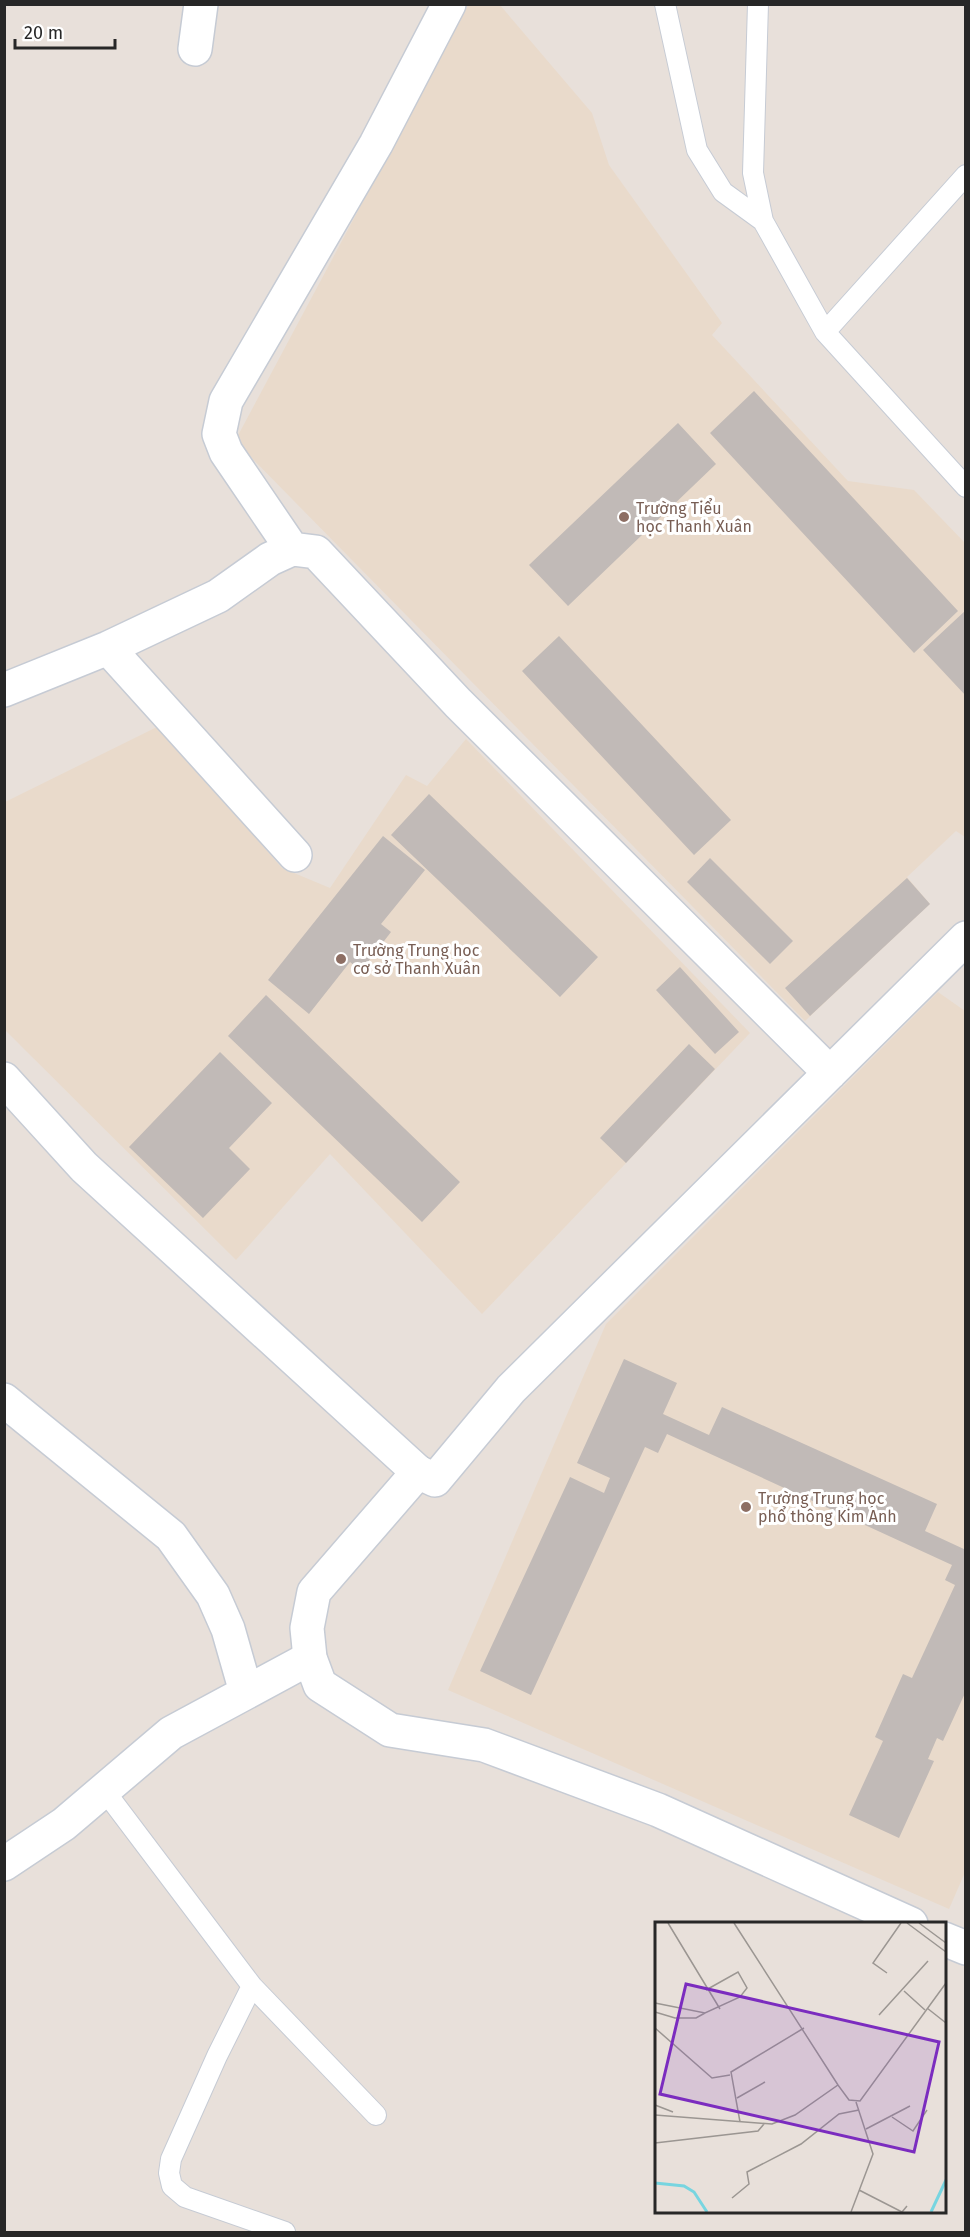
<svg xmlns="http://www.w3.org/2000/svg" width="970" height="2237" font-family="'Fira Sans',sans-serif">
<rect width="100%" height="100%" fill="#e8e0da"/>
<path fill="#e9dacb" d="M468,5h32l92,108 17,52 113,158 -10,12 136,146 66,9 51,53v294l-9,-6 -49,46 23,27 -125,117 -570,-580z
M159,726l123,142 48,20 76,-113 21,11 39,-47 284,294 -268,281 -152,-160 -94,106 -231,-230v-228z
M938,992l27,19 1,859 -17,39 -501,-219 158,-366z"/>
<path fill="#c1bab7" d="M754,391l204,220 -44,42 -204,-220z
M678,423l38,41 -148,142 -39,-41z
M966,610v86l-43,-46z
M559,636l172,184 -37,35 -172,-184z
M429,794l169,163 -38,40 -169,-162z
M383,836l42,34 -44,54 10,8 -30,39 -11,-9 -41,52 -41,-34z
M710,858l83,83 -23,23 -83,-82z
M907,878l23,26 -120,112 -25,-28z
M680,967l59,65 -24,22 -59,-64z
M266,995l194,187 -38,40 -194,-186z
M689,1044l26,25 -89,94 -26,-25z
M220,1052l52,51 -43,45 21,21 -47,49 -74,-71z
M624,1359l53,24 -14,31 46,21 13,-28 215,97 -12,27 41,19v141l-23,50 -6,-3 -9,21 6,2 -35,77 -50,-23 34,-74 -8,-4 28,-63 9,4 43,-93 -10,-5 7,-15 -285,-131 -9,19 -13,-6 -114,248 -51,-24 90,-194 34,16 6,-15 -33,-15z"/>
<g fill="none" stroke-linecap="round" stroke-linejoin="round">
<defs>
<path id="lane" d="M665,4l32,146 26,42 40,29
M758,4l-5,169 10,48 62,111 141,155
M825,332l141,-157
M104,1790l148,196 124,129
M252,1986l-35,70 -46,103 -2,14 3,13 13,11 100,35"/>
<path id="street" d="M195,49l6,-45
M292,549l-66,-97 -7,-18 7,-33 150,-257 73,-140
M108,648l187,207
M4,690l104,-42 110,-52 52,-37 22,-10 24,3 142,151 372,370
M4,1400l167,136 42,59 15,34 18,63
M418,1472l17,8 76,-91 455,-451
M4,1864l60,-40 107,-91 139,-75"/>
<path id="secondary" d="M4,1079l80,88 334,305 -104,120 -7,36 3,30 10,27 70,45 94,15 174,65 253,114
M944,1939l22,9"/>
</defs>
<use href="#lane" stroke="#c6cbd4" stroke-width="22"/>
<use href="#street" stroke="#c6cbd4" stroke-width="36"/>
<use href="#secondary" stroke="#c6cbd4" stroke-width="36"/>
<use href="#lane" stroke="#fff" stroke-width="20"/>
<use href="#street" stroke="#fff" stroke-width="33"/>
<use href="#secondary" stroke="#fff" stroke-width="33"/>
</g>
<g fill="#8d6e63" stroke="#fff" stroke-width="2">
<circle cx="624" cy="517" r="6"/>
<circle cx="341" cy="959" r="6"/>
<circle cx="746" cy="1507" r="6"/>
</g>
<g text-anchor="middle" dominant-baseline="central" stroke-width="6" stroke-linejoin="round" paint-order="stroke">
<g font-size="16" fill="#785e54" stroke="#fff" text-anchor="start">
<text x="636" y="508">Trường Tiểu<tspan x="636" dy="18">học Thanh Xuân</tspan></text>
<text x="353" y="950">Trường Trung học<tspan x="353" dy="18">cơ sở Thanh Xuân</tspan></text>
<text x="758" y="1498">Trường Trung học<tspan x="758" dy="18">phổ thông Kim Anh</tspan></text>
</g>
</g>
<g transform="translate(655 1922)">
<rect width="291" height="291" fill="#e8e0da"/>
<path fill="none" stroke="#77d5e0" stroke-width="3" d="M0,261l29,3 10,6 13,20M276,290l15,-32"/>
<path fill="none" stroke="#9b9692" stroke-width="1.5" d="M13,1l52,86M79,1l104,162M252,1l39,29M264,1l27,20M232,51l-14,-10 28,-40M249,69l21,19M0,81l50,10 35,-16 7,-9 -9,-16 -32,18M272,86l19,15M0,90l20,6h21l9,-5M224,93l49,-54M0,106l57,50 18,-3M82,176l28,-16M0,183l18,7M0,193l117,9 23,-9 43,-30 11,15 11,1 86,-118M237,195l21,14 14,-21M85,200l-9,-50 73,-44M211,207l44,-23M0,221l103,-12 6,-7M204,268l43,22 5,-6M77,276l17,-14 -2,-12 54,-28 38,-30 20,-4M196,290l22,-58 -17,-52"/>
<path fill="#7b2cbf" fill-opacity="0.15" stroke="#7b2cbf" stroke-width="3" d="M31,62l253,58 -25,110 -254,-58z"/>
<rect width="291" height="291" fill="none" stroke="#272727" stroke-width="3"/>
</g>
<rect width="970" height="2237" fill="none" stroke="#272727" stroke-width="12"/>
<path d="M15 39v9h100v-9" fill="none" stroke="#272727" stroke-width="3"/>
<text x="24" y="39" font-size="18" fill="#272727" stroke="#ffffff" stroke-width="4.5" paint-order="stroke">20 m</text>
</svg>
